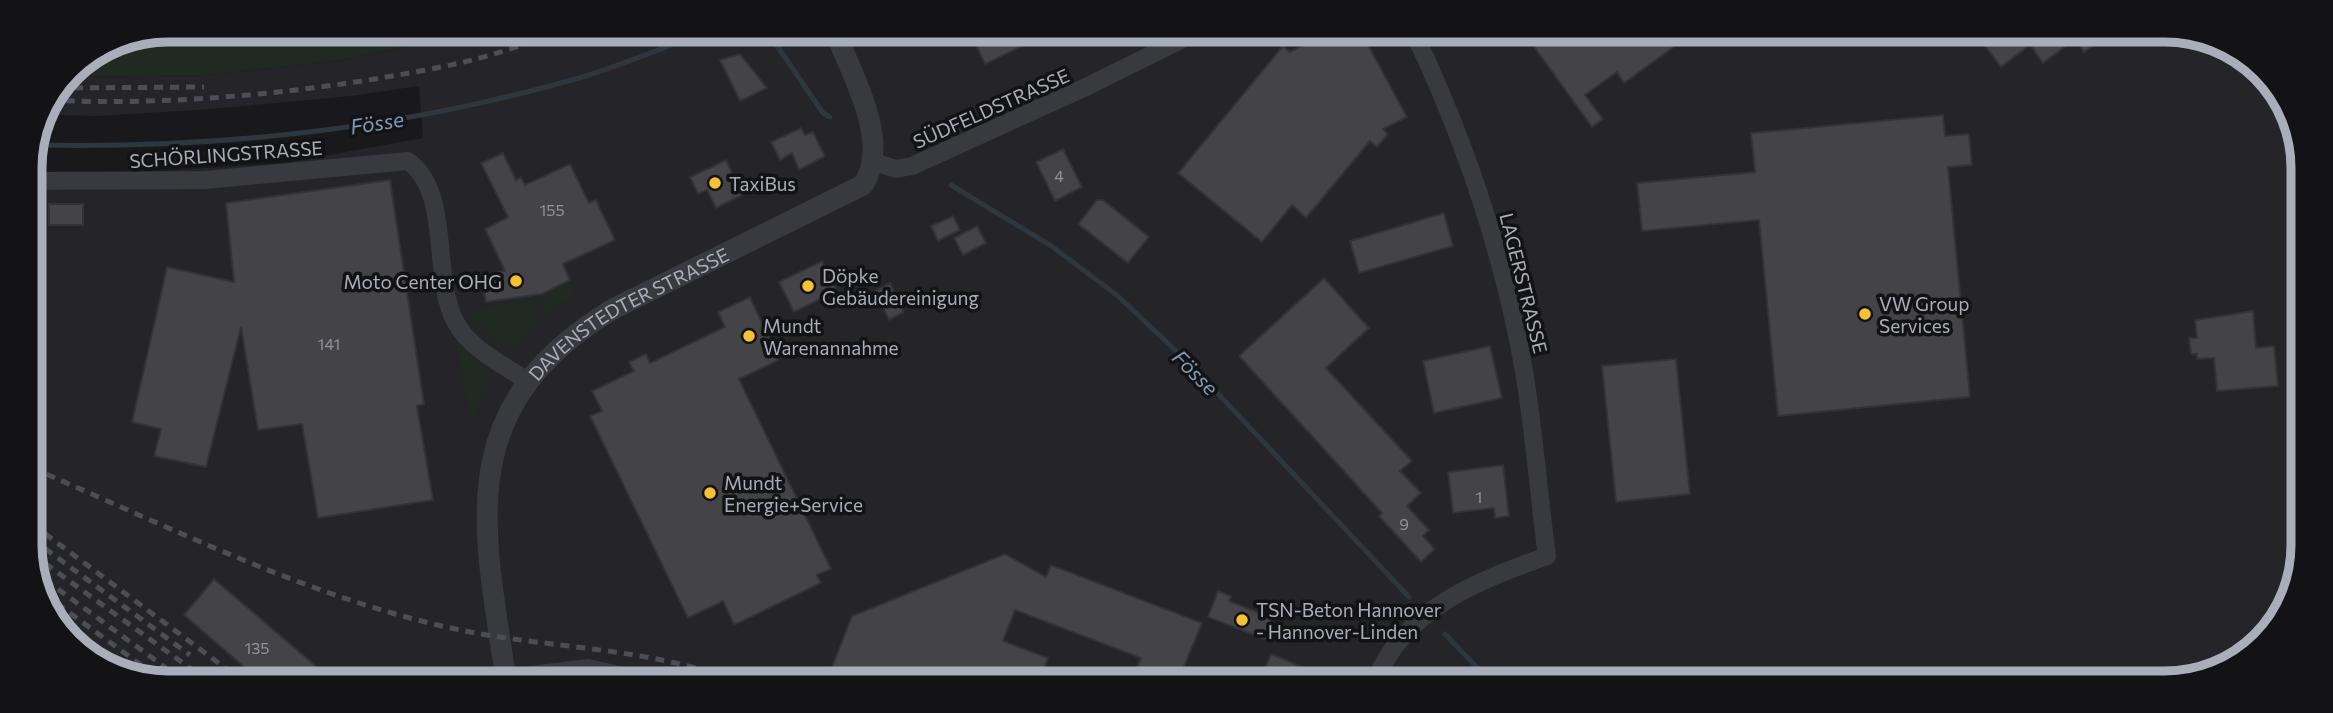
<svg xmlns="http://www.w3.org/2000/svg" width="2333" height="713" font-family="Commissioner,sans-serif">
<rect width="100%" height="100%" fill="#19181b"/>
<path fill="#252428" d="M483,30l1718,4 62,36 38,71 -2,440 -43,68 -82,34 -2042,-4 -62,-36 -38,-71 -2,-399 84,1 171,-11 138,-25 -4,-52 -68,10 -139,13 -114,7 -58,-1 26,-38 143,-2 135,-15z"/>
<path fill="#202922" d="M168,30h315l-139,30 -135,15 -143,2 4,-7 45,-30z
M570,281l6,12 -32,24 -2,-21z
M535,299l3,24 -23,25c-19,-1 -36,-19 -45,-35l15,-6z
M464,347l29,28 -22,48 -14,-75z"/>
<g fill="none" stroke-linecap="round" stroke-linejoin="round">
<path stroke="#2e363f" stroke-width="5" d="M767,31l56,82 7,4
M33,145c185,4 368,-16 546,-67 44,-13 87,-32 130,-47
M951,185l99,60 68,51 75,71 216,230
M1445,634l46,48"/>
</g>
<path fill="#434348" stroke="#333237" stroke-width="2" d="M970,32h82l-67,32z
M1328,32h33l46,85 -24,12 5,5 -11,13 -7,-6 -64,77 -14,-13 -30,37 -84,-69 105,-127 7,6z
M1524,33h169l-69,50 -7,-11 -32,23 18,24 -11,8z
M1976,34h134l-26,18 -9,-13 -32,24 -13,-18 -29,22z
M740,54l27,34 -27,13 -20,-41z
M1943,115l2,21 24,-2 3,31 -24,2 22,230 -192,19 -19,-196 -117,11 -5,-48 118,-11 -4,-39z
M801,128l4,7 8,-3 12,24 -26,14 -7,-17 -12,7 -9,-18z
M1063,149l19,38 -27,14 -19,-39z
M503,153l13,27 5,-3 4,8 45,-21 19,39 7,-3 19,40 -52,24 7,16 -28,14 -56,8 -6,-28 25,-3 -20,-42 23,-12 -27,-54z
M726,160l16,35 -26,13 -9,-18 -9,4 -8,-17z
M390,180l34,224 -7,2 16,94 -115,18 -16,-94 -44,6 -17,-103 -35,140 -52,-11 7,-27 -29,-7 35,-155 67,15 -8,-79z
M1097,200h6l46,37 -21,26 -50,-39z
M49,204h34v21h-34z
M1444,213l9,33 -94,27 -9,-32z
M953,216l7,14 -22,11 -7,-15z
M977,226l9,17 -23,12 -9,-17z
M822,261l15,30 -43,21 -15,-30z
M1324,278l45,50 -43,40 86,93 -12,10 21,22 -14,13 22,24 -6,6 12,13 -14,13 -42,-46 3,-3 -143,-157z
M890,283l14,29 -15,8 -14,-29z
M750,297l29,63 -40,19 92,190 -14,6 4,8 -87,42 -11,-24 -35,17 -98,-202 12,-5 -10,-20 42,-20 -5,-9 17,-8 4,9 75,-36 -7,-15z
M2253,311l3,37 18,-2 4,40 -61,5 -3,-33 -17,1v-5h-6l-2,-16h8l-2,-18z
M1490,346l12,52 -68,15 -11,-52z
M1676,359l14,135 -74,8 -14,-136z
M1503,465l6,51 -14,2 -1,-10 -41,5 -5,-41z
M1005,554l41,23 5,-12 151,58 -24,58h-47l10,-23 -126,-48 -12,31 45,17 -5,14 -5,-2 -4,11 -207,-1 25,-64z
M214,579l117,100h-73l-74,-64z
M1218,591l13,5 -2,5 43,17 -8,21 -56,-22z
M1271,654l64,27h-75z"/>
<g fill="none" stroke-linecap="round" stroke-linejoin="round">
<path stroke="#393a40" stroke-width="18" d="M874,162l22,7 16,-3 176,-80 109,-54
M30,181l175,-1 203,-19c44,32 23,113 47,160 14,28 49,44 74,61
M506,678l82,-10 53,12
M1375,681c30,-73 103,-100 172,-125 -9,-65 -13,-131 -25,-196 -21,-113 -59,-224 -108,-327"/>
<path stroke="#393a40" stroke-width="21" id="s1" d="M506,679c-24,-157 -53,-273 107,-370l250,-124c29,-43 -12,-111 -28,-154"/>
<path stroke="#4c4e55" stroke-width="5" stroke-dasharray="9 7" stroke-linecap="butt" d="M58,88l146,-1
M50,100c128,7 284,-10 410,-37 36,-8 72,-22 107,-32
M32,468c134,57 267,125 410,158 97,23 197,19 292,54
M32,524l208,155
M32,539l158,116
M32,554l173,125
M32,570l149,109
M44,594l116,85
M58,620l81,59"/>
</g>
<g fill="#f5c135" stroke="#131316" stroke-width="2.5">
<circle cx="715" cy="183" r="7"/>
<circle cx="516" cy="281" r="7"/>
<circle cx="808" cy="286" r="7"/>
<circle cx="1865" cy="314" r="7"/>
<circle cx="749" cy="336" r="7"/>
<circle cx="710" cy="493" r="7"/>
<circle cx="1242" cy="620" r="7"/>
</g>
<g text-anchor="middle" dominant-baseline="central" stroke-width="7" stroke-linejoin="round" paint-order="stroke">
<g font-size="16" fill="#90939e">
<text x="1059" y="175">4</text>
<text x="552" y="209">155</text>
<text x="329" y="343">141</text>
<text x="1479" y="496">1</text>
<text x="1404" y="523">9</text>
<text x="257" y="647">135</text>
</g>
<g font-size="19" fill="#aaaebb" stroke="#131316">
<text transform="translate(991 108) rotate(-24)">SÜDFELDSTRASSE</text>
<text transform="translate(226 154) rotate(-4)">SCHÖRLINGSTRASSE</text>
<text transform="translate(1524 283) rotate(76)">LAGERSTRASSE</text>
<text stroke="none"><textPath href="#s1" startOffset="430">DAVENSTEDTER STRASSE</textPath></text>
</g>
<g font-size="19" fill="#aaaebb" stroke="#131316" text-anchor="start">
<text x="729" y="183">TaxiBus</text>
<text x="822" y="275">Döpke<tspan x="822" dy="22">Gebäudereinigung</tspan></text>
<text x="502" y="281" text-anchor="end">Moto Center OHG</text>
<text x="1879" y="303">VW Group<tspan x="1879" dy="22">Services</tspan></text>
<text x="763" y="325">Mundt<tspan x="763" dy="22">Warenannahme</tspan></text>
<text x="724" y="482">Mundt<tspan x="724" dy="22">Energie+Service</tspan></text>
<text x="1256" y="609">TSN-Beton Hannover<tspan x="1256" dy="22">- Hannover-Linden</tspan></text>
</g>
<g font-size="21" font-style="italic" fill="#819ab6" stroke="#131316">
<text transform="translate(377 122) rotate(-9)">Fösse</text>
<text transform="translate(1196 372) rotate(45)">Fösse</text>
</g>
</g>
<path d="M0 0H2333V713H0ZM168 42H2165A126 126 0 0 1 2291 168V545A126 126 0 0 1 2165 671H168A126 126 0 0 1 42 545V168A126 126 0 0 1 168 42Z" fill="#131316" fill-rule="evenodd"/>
<path fill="none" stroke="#aaaebb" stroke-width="9" d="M168 42H2165A126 126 0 0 1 2291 168V545A126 126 0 0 1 2165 671H168A126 126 0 0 1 42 545V168A126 126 0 0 1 168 42Z"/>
</svg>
